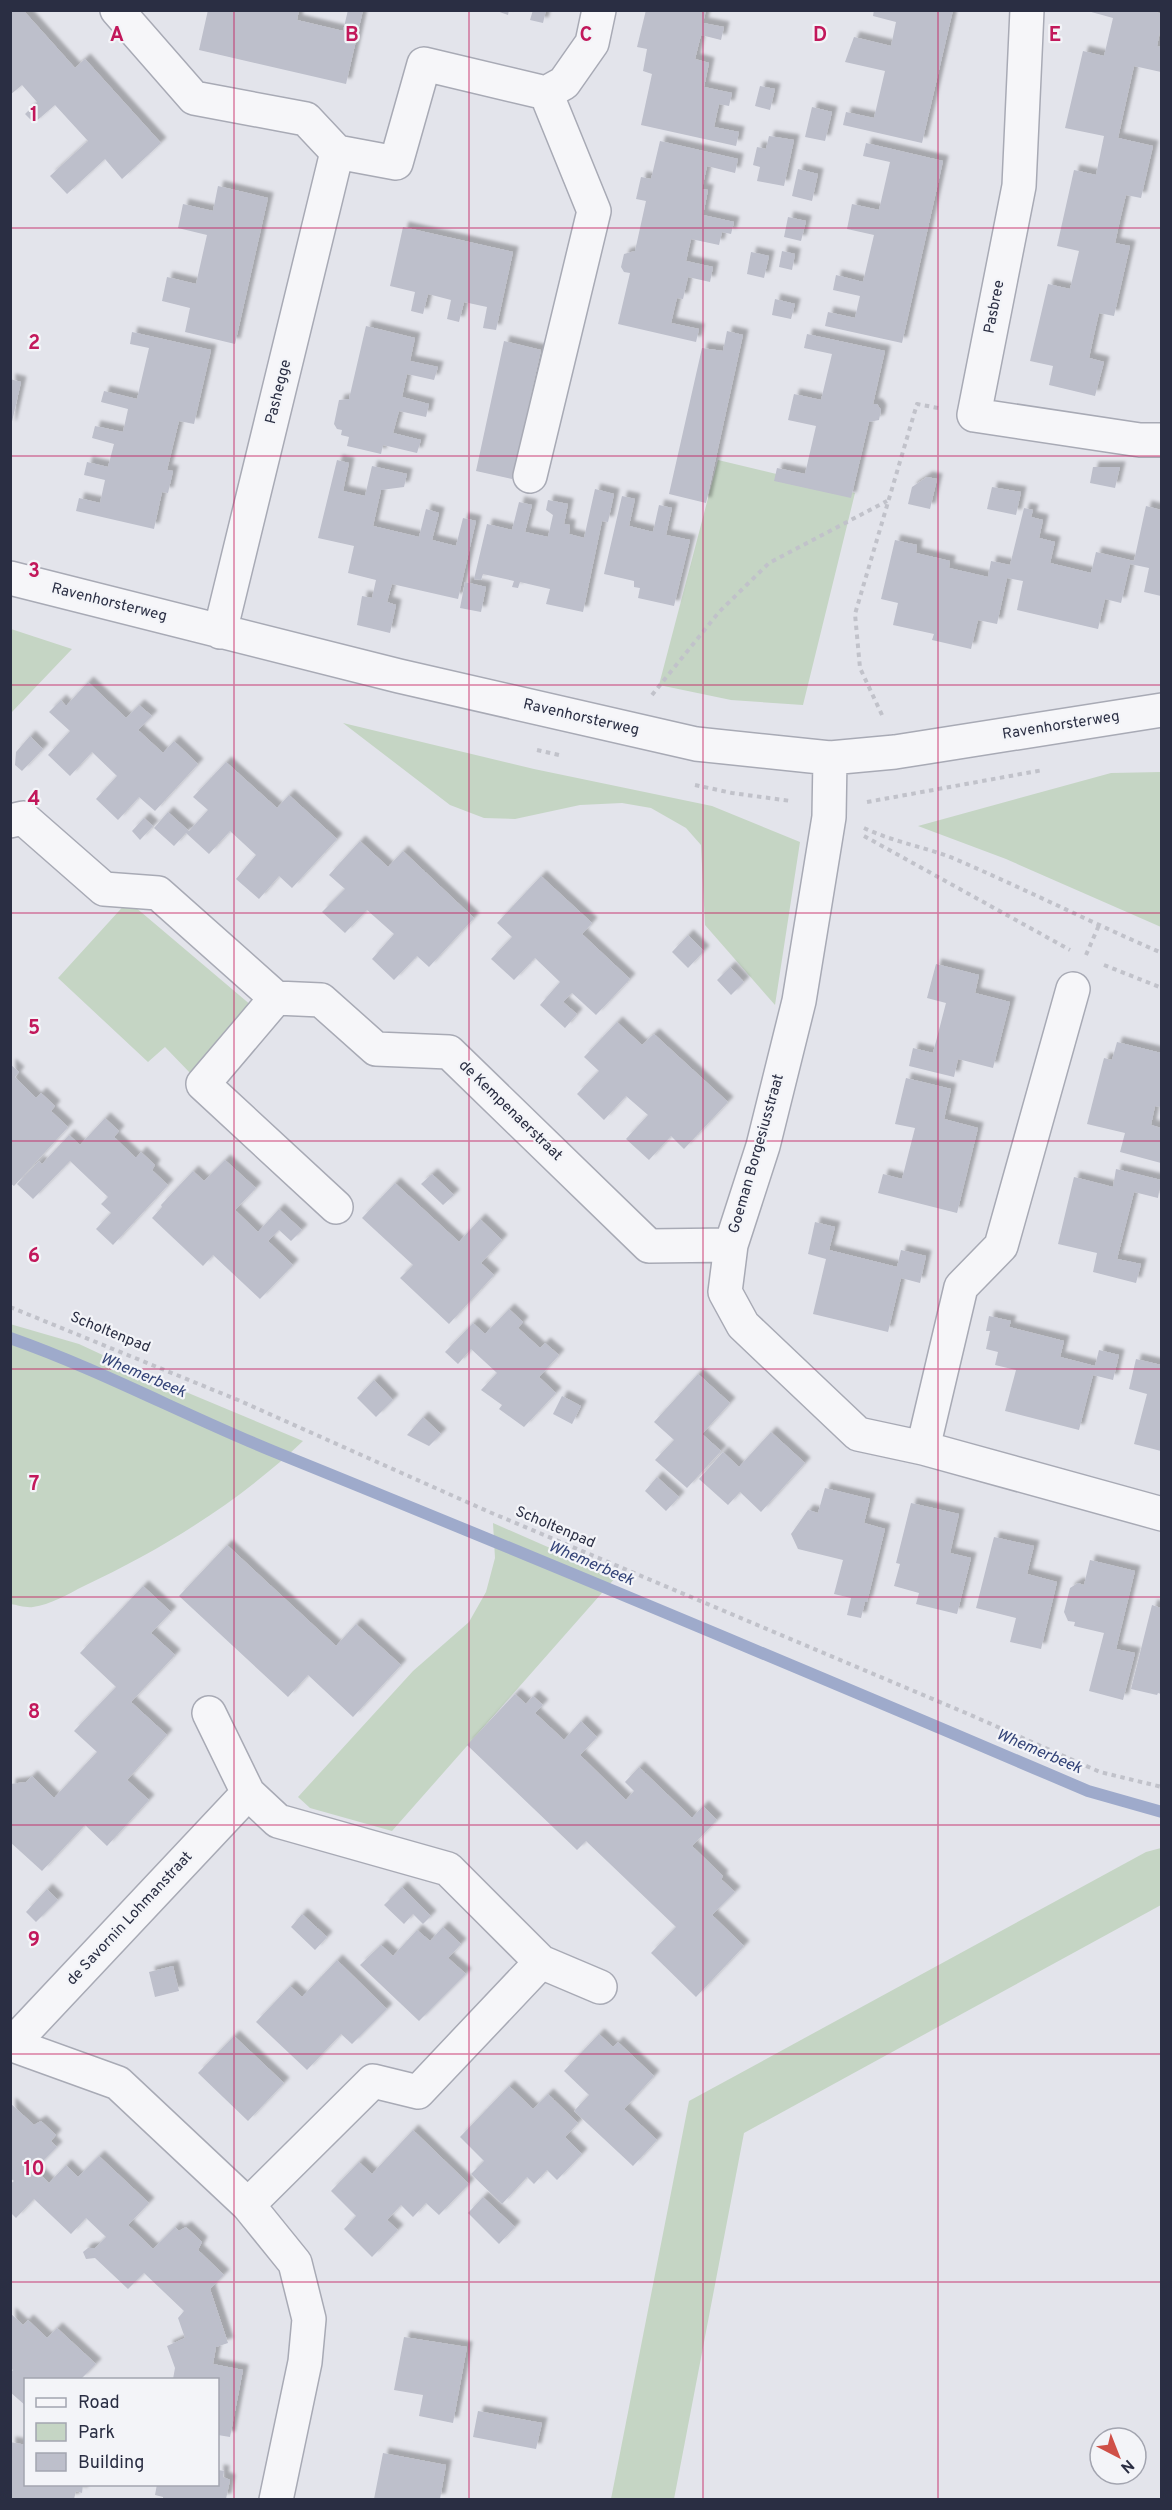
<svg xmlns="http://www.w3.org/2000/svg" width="1172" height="2510" font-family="Overpass,sans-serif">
<defs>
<filter id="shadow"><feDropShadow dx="5.5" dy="-5.5" stdDeviation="1.5" flood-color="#0004"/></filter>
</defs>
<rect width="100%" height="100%" fill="#e3e4eb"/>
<path fill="#c5d5c4" d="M718,460l137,33 -52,212 -72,-5 -72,-15z
M11,629l61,20 -61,64h-1z
M343,723l191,46 178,37 88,36 -25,163 -70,-80 -4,-80 -15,-17 -35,-20 -29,-5 -42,2 -65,14 -31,-1 -34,-13z
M1161,772v155l-155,-68 -88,-33 193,-53z
M128,901l124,105 -60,69 -27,-28 -17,15 -90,-84z
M10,1324l69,20 71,33 153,64c-63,60 -140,108 -219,145 -16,8 -34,19 -51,21 -7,1 -16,-2 -22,-3z
M493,1523l123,54 -224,254 -82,-23 -12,-11 115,-126 56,-49 17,-30 9,-34z
M1161,1848v57l-417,228 -70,366h-63l78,-398 457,-249z"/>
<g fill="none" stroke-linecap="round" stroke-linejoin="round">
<path stroke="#9eaacb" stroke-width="12" d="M10,1338c91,32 176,78 265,114 272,110 543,224 813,339l74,21"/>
</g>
<path fill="#bdbfcb" filter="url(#shadow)" d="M10,10h13l52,58 10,-9 76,84 -39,36 -17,-20 -38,35 -17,-18 38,-35 -33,-36 -21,18 -9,-9 12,-12 -15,-17 -12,10z
M208,10h91l-2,10 46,11 5,-21h15l-17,74 -147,-34z
M494,10h15l-1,5z
M533,10h13l-3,13 -13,-3z
M646,10h60l-3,13 21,4 -3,13 -20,-5 -6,24 14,4 -5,24 28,6 -3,13 -10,-2 -5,23 25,5 -3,14 -95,-21 11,-51 -9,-3 4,-22 -10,-2z
M874,10h79l-31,133 -79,-18 3,-13 28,6 11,-47 -40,-9 9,-25 37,9 5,-24 -23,-6z
M1084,10h67l10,4v13l-4,19 4,1v25l-27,-6 -16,72 35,8 -12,52 -15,-3 -6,25 -5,23 15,3 -16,70 -15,-3 -5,22 -5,23 15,4 -9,34 -46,-11 4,-19 -23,-5 18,-77 22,5 9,-38 -22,-5 17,-76 22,5 8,-39 -39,-8 18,-77 21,5 9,-38z
M760,86l15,3 -5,21 -15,-4z
M812,107l20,5 -7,29 -20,-4z
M769,136l25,4 -10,46 -27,-5 3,-14 -7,-2 4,-18 9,2z
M660,141l78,18 -3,14 -28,-7 -5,23 6,1 -5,25 31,7 -3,12 -9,-2 -3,13 -28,-6 -5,22 27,6 -3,15 -22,-5 -5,22 -6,-1 -6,25 28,6 -3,13 -78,-18 12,-51 -6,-1 -3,-5 3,-13 11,-3 11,-50 -10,-2 5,-22 10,2z
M866,143l77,18 -41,182 -77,-17 3,-14 27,6 5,-22 -27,-6 3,-15 27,7 11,-47 -27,-6 5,-25 27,6 11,-48 -27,-6z
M798,169l20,5 -6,27 -20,-5z
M218,186l50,12 -33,146 -50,-12 5,-24 -28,-7 5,-24 29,7 11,-49 -29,-7 5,-24 30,7z
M788,217l18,4 -5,20 -17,-4z
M403,227l110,25 -17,78 -13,-2 4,-21 -23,-5 -5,20 -12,-3 4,-19 -23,-6 -5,20 -12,-3 4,-19 -25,-6z
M782,251l13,3 -3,16 -13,-3z
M751,252l18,4 -5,22 -17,-4z
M775,299l20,5 -4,15 -19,-4z
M366,326l49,12 -5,23 28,6 -4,13 -27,-6 -5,23 27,7 -3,13 -27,-6 -6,22 28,7 -4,13 -34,-8 -2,9 -34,-8 2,-9 -8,-2 1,-5 -5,-1 -3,-5 5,-24 10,-1z
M727,331l16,4 -37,168 -37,-9 33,-146 21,3z
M132,332l79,18 -17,74 -15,-3 -12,49 6,1 -5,22 -6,-1 -8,37 -78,-18 3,-13 21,5 5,-23 -21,-5 3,-13 21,5 6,-23 -22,-6 3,-12 28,6 5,-23 -27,-7 3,-11 33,8 12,-51 -19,-4z
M807,334l78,17 -12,53h4l4,6 -2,10 -10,2 -18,76 -77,-17 3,-13 28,6 11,-48 -28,-6 6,-26 27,6 11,-46 -28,-6z
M504,341l37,9 -29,129 -36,-8z
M10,379l11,3 -10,44h-1z
M337,460l12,3 -6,28 22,5 7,-30 35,8 -3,13 -23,3 -8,36 46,11 7,-28 13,4 -7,27 24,6 7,-28 13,3 -18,78 -66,-15 -5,18 9,3 -6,28 -33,-8 5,-29 10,2 4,-18 -28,-7 6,-27 -36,-8z
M1093,467h27l-5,21 -25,-5z
M927,477l10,2 -7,30 -22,-5 4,-17z
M992,487l29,5 -5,23 -29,-6z
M595,489l19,5 -6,28 -6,-1 -19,91 -37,-8 4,-15 -30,-7 -2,6 -6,-1 2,-6 -31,-7 -2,6 -7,-1 13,-55 25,6 7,-28 13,3 -7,27 23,5 5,-22 -7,-5 2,-10 20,4 -4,20 6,1 -1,9 15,4z
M622,496l13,3 -6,27 24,6 6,-27 13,3 -6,27 24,5 -16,66 -36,-8 2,-10 -6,-1v-6l-30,-7z
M1146,506l15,4v86l-17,-4 5,-24 -19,-4 -9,39 -16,-4 -7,30 -81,-19 6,-29 -16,-3 -10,46 -19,-4 -7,29 -39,-9 2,-6 -41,-9 5,-22 -17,-4 14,-59 22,5 -1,8 34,8 -1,7 39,9 3,-16 19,4 14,-57 9,2 -2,7 12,3 -4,18 16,4 -5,21 41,10 5,-21 38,9z
M465,582l21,5 -5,25 -21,-4z
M88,682l38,36 13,-13 13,11 -14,14 25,23 11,-12 24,23 -43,47 -16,-14 -21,23 -22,-21 21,-23 -25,-24 -22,24 -22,-21 22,-24 -21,-19 12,-12 5,6z
M30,736l13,13 -21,22 -7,-6 1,-13z
M226,762l51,46 12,-13 48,44 -45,49 -13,-12 -20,23 -23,-20 20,-24 -26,-24 -21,23 -23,-21 -12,13 -20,-18 14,-16 21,19 19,-21 -15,-13z
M144,818l9,8 -13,14 -8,-9z
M360,841l28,26 15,-16 71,67 -45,49 -12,-11 -23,24 -22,-21 22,-25 -27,-24 -22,23 -23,-21 23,-23 -16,-14z
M541,876l51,47 -10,11 48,45 -34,36 -24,-22 -9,9 14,12 -12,14 -25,-23 20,-23 -25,-24 -21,22 -23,-21 21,-22 -15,-14z
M688,935l16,16 -16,17 -16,-16z
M936,964l43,11 -4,18 35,9 -17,66 -35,-9 -4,18 -45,-11 4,-18 20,5 13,-50 -19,-5z
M730,967l14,15 -13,13 -14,-15z
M617,1022l25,23 12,-11 74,68 -44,47 -13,-13 -22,24 -23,-21 22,-24 -22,-19 -22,24 -27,-26 22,-23 -15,-14z
M1117,1042l44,11v54l-6,-1 -4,19 10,3v35l-41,-11 5,-19 -38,-9 17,-66 8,2z
M10,1064l9,8 -4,5 21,21 5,-5 14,13 -4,5 17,16 -54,59 -4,-3z
M906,1078l45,11 -7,30 34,9 -21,85 -79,-20 5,-19 19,5 13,-51 -20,-4z
M105,1118l14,13 -5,6 22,21 5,-6 14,13 -3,5 16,15 -55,60 -17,-16 15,-16 -10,-9 7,-7 -38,-36 -37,38 -16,-15 22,-23 3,3 27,-29 11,10z
M225,1160l31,28 -21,22 23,22 21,-23 23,21 -11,11 -12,-11 -11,11 25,24 -33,34 -47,-44 -10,11 -51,-48 10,-11 -1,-2 32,-34 11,10z
M1116,1169l45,11 -3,18 -24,-6 -17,67 24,5 -5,19 -43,-11 4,-19 -39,-9 16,-67 39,10z
M432,1174l22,21 -11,10 -22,-21z
M395,1183l64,59 21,-23 22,21 -21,23 13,12 -45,49 -49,-46 13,-13 -51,-47z
M815,1222l20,5 -6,23 68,17 4,-17 25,6 -6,27 -19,-5 -13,54 -75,-18 13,-55 -18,-5z
M509,1309l14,13 -5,6 22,20 5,-5 14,12 -20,22 17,16 -32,34 -25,-18 3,-4 -21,-15 16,-17 -26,-24 -13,15 -13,-12 28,-29 12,11z
M989,1316l22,5 -2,6 55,14 -4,16 35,9 4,-16 20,5 -6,25 -20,-5 -14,55 -74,-19 11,-41 -21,-5 3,-13 -12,-3 4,-18h-4z
M1136,1359l25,6v86l-27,-7 13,-50 -18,-5z
M698,1374l32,29 -28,31 19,17 -34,37 -32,-28 19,-20 -20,-18z
M374,1380l19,20 -17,17 -19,-19z
M562,1396l19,10 -9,18 -19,-10z
M423,1417l18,17 -12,12 -22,-11z
M771,1432l34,31 -44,49 -21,-20 -12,13 -29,-26 24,-27 16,15z
M657,1477l22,20 -13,14 -21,-20z
M825,1488l45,11 -6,24 21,6 -18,73h-2l-4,16 -14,-3 4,-17 -17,-4 9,-34 -45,-11 -7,-15 17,-24 10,3z
M911,1503l48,11 -9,39 21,5 -14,56 -41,-10 3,-11 -25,-7 6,-22 -4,-1z
M994,1537l40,9 -7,28 30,8 -16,67 -31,-7 6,-24 -40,-10z
M227,1545l109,101 20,-22 45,41 -48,52 -45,-42 -20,22 -109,-101z
M1090,1560l45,11 -19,78 19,4 -12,47 -34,-9 15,-58 -30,-7 1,-4 -7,-1 -4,-9 6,-24 8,-5 6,2z
M143,1586l28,26 -20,21 24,22 -44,47 36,33 -40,45 22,20 -42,46 -22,-21 -43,46 -32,-29v-58l16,-2 6,-6 22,22 43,-46 -23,-21 42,-44 -36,-34z
M1152,1605l9,3v86l-3,-1 -1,2 -26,-6z
M515,1694l11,10 7,-8 10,9 -8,8 29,27 17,-19 16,16 -17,18 46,45 8,-9 -9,-9 14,-15 53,51 11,-12 14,14 -25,26 31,30 -2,3 14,13 -23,23 32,31 -48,51 -45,-44 25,-26 -90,-86 -9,9 -110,-105z
M402,1887l29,29 -8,8 -10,-10 -9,10 -20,-19z
M47,1889l11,11 -22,22 -10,-10z
M302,1914l25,23 -12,13 -24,-23z
M443,1927l18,17 -13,14 18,16 -47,47 -59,-56 21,-20 12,11 24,-26 13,11z
M337,1960l50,49 -35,35 -11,-10 -34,36 -51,-48 34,-36 12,11z
M173,1966l6,25 -24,6 -6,-25z
M599,2034l14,13 5,-5 36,34 -30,33 33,31 -24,26 -59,-55 15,-16 -25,-24z
M234,2036l50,47 -36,38 -50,-48z
M509,2086l24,23 15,-15 30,29 -13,14 17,17 -25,26 -10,-10 -13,14 -7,-7 -25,27 -31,-30 13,-13 -24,-24z
M10,2103l24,22 7,-4 15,14 -5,6 6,6 -22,22 14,14 17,-18 12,12 21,-21 50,47 -21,22 25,24 22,-22 4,4 7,-4 16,15 -4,8 26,25 -14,14 18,54 -12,4 -3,17 30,6 -13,67 -12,-2v-56h-45l2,-11 -8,-22 18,-8 -7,-20 6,-7 -40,-38 -16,16 -33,-31 -9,1 -3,-7 5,-4h7l11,-11 -20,-19 -15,16 -37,-35 -18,19 -6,-6v-28l4,-3 -4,-3z
M413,2130l56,54 -30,31 -13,-12 -13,14 -12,-12 -14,15 11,10 -26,27 -28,-28 12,-13 -25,-25 28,-29 13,12z
M483,2197l32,30 -16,17 -31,-31z
M10,2313l13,12 5,-5 19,18 10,-10 39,36 -15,15h-55v27l-16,-14v-19l3,-3 -3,-2z
M404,2337l63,10 -14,76 -34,-7 4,-21 -29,-5z
M478,2411l64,12 -6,26 -63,-12z
M10,2442l16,3v39h57l-1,9 -6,-2 -2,8h-64z
M383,2453l63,12 -6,34h-66z
M218,2470l6,1 -1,6 7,3 -4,19h-63v-2l-8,-2 2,-11h61z"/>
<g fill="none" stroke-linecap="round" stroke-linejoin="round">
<defs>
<path id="minor" d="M117,10l77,88 112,21 31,33
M1027,10l-8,176 -45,229 166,25h22
M530,476l64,-265 -48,-118
M10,578l389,98 297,68 134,14 65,-6 267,-42
M220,632l117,-480 59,11 28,-99 122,29 18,-10 28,-40 7,-33
M830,758l-1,59 -30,184 -36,145 -32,99 -6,47 18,33 115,109 65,14 239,66
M10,821l13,-3 81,71 54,4 118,105 45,2 55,49 73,3 200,194 82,-1
M276,998l-73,86 133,123
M923,1448l38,-161 40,-41 72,-257
M209,1713l39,80 30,28 170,48 93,93 59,25
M10,2044l108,39 130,122 47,58 14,56 -4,43 -29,138
M12,2044l236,-251
M248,2205l125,-124 45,11 123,-130"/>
</defs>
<use href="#minor" stroke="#a8aab5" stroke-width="36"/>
<path stroke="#c1c2ca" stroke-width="4" stroke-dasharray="4.5 4.5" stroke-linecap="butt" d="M652,695l67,-83 50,-49 118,-62
M882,715l-22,-47 -5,-54 62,-210 21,4
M537,750l22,5
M695,785l37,8 59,8
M867,802l176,-32
M864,828c29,14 62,19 91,31 70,30 137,64 207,94
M864,836l206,114
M1086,955l13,-30
M1104,965l58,23
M10,1307l228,93 249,111 479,202 134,59 62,15"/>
<use href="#minor" stroke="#f6f6f9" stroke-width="33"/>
</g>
<path fill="none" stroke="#c2185b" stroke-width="1.5" stroke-opacity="0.55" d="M234,10v2490M469,10v2490M703,10v2490M938,10v2490M10,228h1152M10,456h1152M10,685h1152M10,913h1152M10,1141h1152M10,1369h1152M10,1597h1152M10,1825h1152M10,2054h1152M10,2282h1152"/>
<g text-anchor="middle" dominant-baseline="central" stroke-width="4.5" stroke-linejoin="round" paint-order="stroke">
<g font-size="15" fill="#2a2e43" stroke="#f3f4f8">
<text transform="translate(995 307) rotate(-79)">Pasbree</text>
<text transform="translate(279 392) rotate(-76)">Pashegge</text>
<text transform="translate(109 603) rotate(14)">Ravenhorsterweg</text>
<text transform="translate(581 718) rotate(13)">Ravenhorsterweg</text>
<text transform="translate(1061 726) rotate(-9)">Ravenhorsterweg</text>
<text transform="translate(510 1111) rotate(44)">de Kempenaerstraat</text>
<text transform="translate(757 1154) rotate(-74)">Goeman Borgesiusstraat</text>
<text transform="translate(110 1333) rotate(22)">Scholtenpad</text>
<text transform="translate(555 1528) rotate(23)">Scholtenpad</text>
<text transform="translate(130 1919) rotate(-47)">de Savornin Lohmanstraat</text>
</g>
<g font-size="16" font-style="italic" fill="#344478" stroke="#f3f4f8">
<text transform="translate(143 1376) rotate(23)">Whemerbeek</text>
<text transform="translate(591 1564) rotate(23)">Whemerbeek</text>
<text transform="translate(1039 1752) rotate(23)">Whemerbeek</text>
</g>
</g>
<g font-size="20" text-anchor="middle" font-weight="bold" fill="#c2185b" stroke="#f3f4f8" stroke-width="4.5" stroke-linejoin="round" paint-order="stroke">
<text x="117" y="41">A</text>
<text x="352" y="41">B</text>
<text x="586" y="41">C</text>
<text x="820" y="41">D</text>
<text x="1055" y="41">E</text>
<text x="34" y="121">1</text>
<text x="34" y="349">2</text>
<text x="34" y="577">3</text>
<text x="34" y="805">4</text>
<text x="34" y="1034">5</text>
<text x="34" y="1262">6</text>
<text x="34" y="1490">7</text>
<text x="34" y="1718">8</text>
<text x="34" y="1946">9</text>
<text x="34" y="2175">10</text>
</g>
<rect width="1172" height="2510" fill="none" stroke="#2a2e43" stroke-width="24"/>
<rect x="24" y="2378" width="195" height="108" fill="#f3f4f8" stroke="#a3a5b0" stroke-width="1.5"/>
<rect x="36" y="2398" width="30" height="9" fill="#f6f6f9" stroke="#a3a5b0" stroke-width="1.5"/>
<text x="78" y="2408" font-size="18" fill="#2a2e43">Road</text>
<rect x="36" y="2423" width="30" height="18" fill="#c5d5c4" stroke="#a3a5b0" stroke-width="1.5"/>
<text x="78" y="2438" font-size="18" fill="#2a2e43">Park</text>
<rect x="36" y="2453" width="30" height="18" fill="#bdbfcb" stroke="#a3a5b0" stroke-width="1.5"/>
<text x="78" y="2468" font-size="18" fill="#2a2e43">Building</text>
<g transform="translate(1118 2456) rotate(138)"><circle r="28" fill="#f3f4f8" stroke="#a3a5b0" stroke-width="1.5"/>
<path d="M0-4.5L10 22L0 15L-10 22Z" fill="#cf5048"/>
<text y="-9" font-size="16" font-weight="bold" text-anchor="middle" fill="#2a2e43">N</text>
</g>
</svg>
